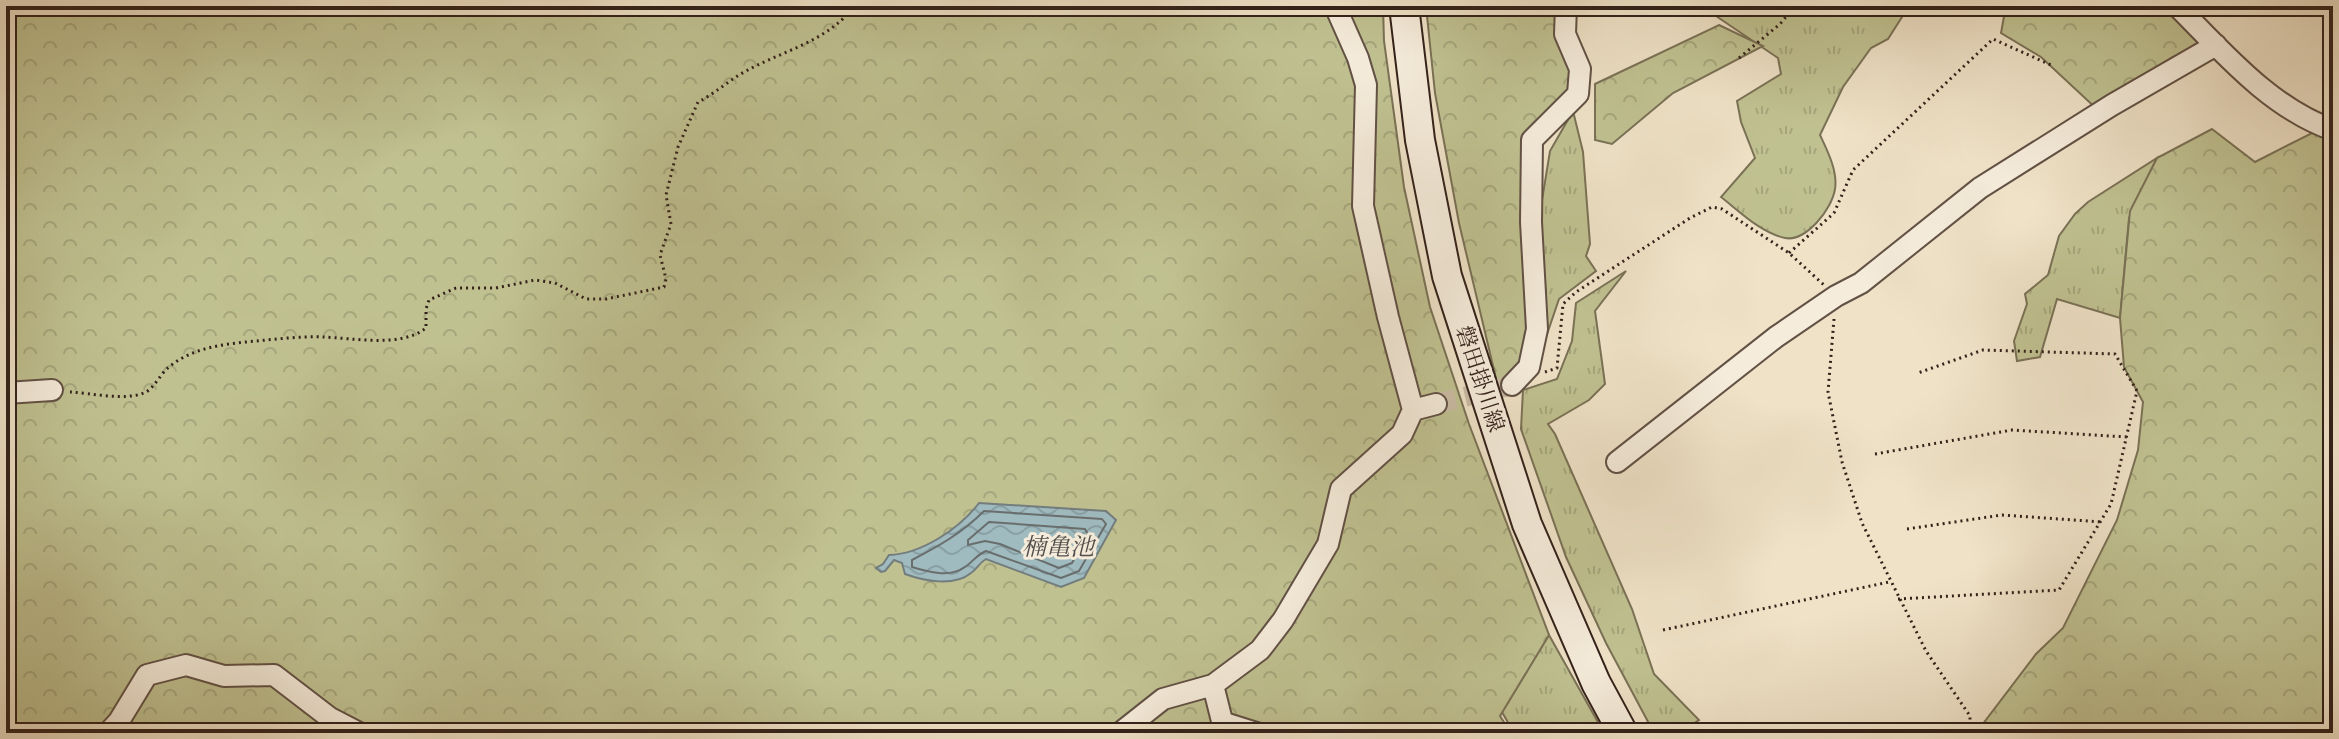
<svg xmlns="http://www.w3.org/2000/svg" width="2339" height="739" font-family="'IM FELL French Canon','Noto Serif JP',serif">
<defs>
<pattern id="grass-tufts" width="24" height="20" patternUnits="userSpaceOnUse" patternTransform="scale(2)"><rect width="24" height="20" fill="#c0c191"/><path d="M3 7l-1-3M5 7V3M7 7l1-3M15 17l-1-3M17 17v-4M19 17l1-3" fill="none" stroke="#a5a67c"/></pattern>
<pattern id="forest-crowns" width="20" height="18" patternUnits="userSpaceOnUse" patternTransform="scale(2)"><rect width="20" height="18" fill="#c0c191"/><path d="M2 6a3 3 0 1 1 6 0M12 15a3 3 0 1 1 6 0" fill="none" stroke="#a5a67c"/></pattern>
<pattern id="water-waves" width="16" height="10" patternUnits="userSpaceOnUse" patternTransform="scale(2)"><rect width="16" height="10" fill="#9fbbc0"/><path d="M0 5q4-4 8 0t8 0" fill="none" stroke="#89a0a4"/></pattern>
</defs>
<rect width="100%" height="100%" fill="#efe2c7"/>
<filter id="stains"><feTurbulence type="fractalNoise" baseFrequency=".0025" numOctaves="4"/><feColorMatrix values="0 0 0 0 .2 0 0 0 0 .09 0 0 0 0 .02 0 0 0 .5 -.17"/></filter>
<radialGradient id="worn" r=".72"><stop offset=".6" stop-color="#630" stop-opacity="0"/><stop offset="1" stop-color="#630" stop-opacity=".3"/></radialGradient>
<path fill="url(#grass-tufts)" stroke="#7a7156" stroke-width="2" d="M1730,6h179l-21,33 -17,9 -28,39 -23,48c7,15 18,36 15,54 -3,20 -29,53 -50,49 -24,-5 -46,-27 -64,-41l34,-39 -14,-36 -4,-21 44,-27 -3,-16 -65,-44z
M1573,111l10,41 7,92 -4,12 10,15 -37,28 -17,50 -5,-118 13,-80z
M2157,158l-28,60 -9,100 -63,-19 -17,58 -23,4 -3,-20 13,-37 -2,-10 23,-19 11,-39 16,-22 13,-12z
M1626,271l-31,40 10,73 -16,16 -41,24 7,10 77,175 22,65 45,46 -20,13h-25l-48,-90 -40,-86 -45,-128 2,-39 34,-11 15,-38 4,-38z
M1549,635l55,98h-90l-12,-21z"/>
<path fill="url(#forest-crowns)" stroke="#7a7156" stroke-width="2" d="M6,6h1377l1,35 20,146 26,120 39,117 80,211 -49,81 11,17h-1505z
M1426,6h144l8,88 -46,47 -3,226 -30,24 -40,-168 -24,-130z
M2004,6h165l41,33 -39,19 -71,54 -59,-55 -40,-24 4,-22z
M1719,25l44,21 -90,47 -61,51 -17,-4v-56z
M2212,129l43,33 61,-31 17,7v595h-357l60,-79 27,-26 54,-108 21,-70 5,-48 -19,-35 -4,-49 10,-107 27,-53z"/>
<path fill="url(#water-waves)" stroke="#747d7e" stroke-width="2" d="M979,503l127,8 10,9 -32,58 -23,9 -75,-28c-7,4 -9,10 -15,14 -17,14 -47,8 -66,1l-3,-11 -8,-3 -9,11 -4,1 -5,-4 7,-4 6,-9c33,-1 71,-27 90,-52z"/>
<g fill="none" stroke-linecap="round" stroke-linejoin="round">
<path stroke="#696e6d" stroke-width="2" d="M984,511l118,8 4,5 -27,47 -18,7 -75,-27c-10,4 -13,11 -21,16 -15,11 -37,5 -53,0v-7c27,-14 50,-27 72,-49z
M989,522l96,7 3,5 -16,29 -13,5 -59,-24 -15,-3 -17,4v-5z
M1036,538l29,2 3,5 -5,8 -6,2 -24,-10 -1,-5z"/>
<path stroke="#c9bba4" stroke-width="20" stroke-dasharray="20 10" stroke-linecap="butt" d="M1436,404l76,-19"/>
<defs>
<path id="service" d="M1222,717l51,16"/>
<path id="minor" d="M1335,6l23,52 8,27 -3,121 25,111 25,93
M2177,6c46,46 93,102 156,124
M1512,385l17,-18 8,-38 -6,-107 1,-82 46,-46 2,-25 -15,-35 1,-28
M6,393l46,-3
M1617,462l159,-125 60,-41 25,-13 119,-95 132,-83 104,-60
M108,733l11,-12 28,-46 39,-10 38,11 50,-1 56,43 29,15
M1120,733l43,-34 50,-14
M1225,733l-12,-48 47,-35 23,-30 45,-76 13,-55 61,-55 11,-24 23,-6"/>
<path id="secondary" d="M1404,6l16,134 27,136 80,248 69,159 27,50"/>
</defs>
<use href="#service" stroke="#625145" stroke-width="14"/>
<use href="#minor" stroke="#625145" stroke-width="24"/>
<use href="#secondary" stroke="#33211a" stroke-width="32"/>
<path stroke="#33211a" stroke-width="3" stroke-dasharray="2 4" stroke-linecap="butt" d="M1739,58l41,-34 15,-18
M1789,253l45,-40 19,-43 140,-131 58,26
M1834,319l-6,73 14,70 20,61 64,128 44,65v17
M1545,372l12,-4 6,-64 13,-12 114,-74 22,-11 10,2 67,44 35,32
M70,392c22,1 53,9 74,1 10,-4 16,-19 25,-26 24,-20 56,-23 87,-26 22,-2 45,-5 67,-4 30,1 78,11 103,-9v-19l3,-9 27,-12h40l39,-8 20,3 31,16h20l58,-12 2,-8 -6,-24 11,-31 -5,-29 12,-48 20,-45c18,-9 31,-22 48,-31 36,-20 83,-30 108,-65
M1875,454l137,-24 115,7
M1907,529l95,-14 100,7
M1898,599l161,-9 52,-86 26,-113 -22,-37 -132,-4 -65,23
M1663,630l226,-48"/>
<use href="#service" stroke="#f5ecdb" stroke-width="10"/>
<use href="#minor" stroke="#f5ecdb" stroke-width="20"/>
<use href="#secondary" stroke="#f5ecdb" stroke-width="28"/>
</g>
<g text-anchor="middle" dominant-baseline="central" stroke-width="6" stroke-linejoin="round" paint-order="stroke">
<g font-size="22" fill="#33211a" stroke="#f5ecdb">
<text transform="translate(1480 379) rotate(72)">磐田掛川線</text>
</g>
<g font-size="24" font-style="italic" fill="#534f4c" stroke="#f5ecdb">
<text x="1058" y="547">楠亀池</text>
</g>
</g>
<rect width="2339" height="739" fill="none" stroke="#efe2c7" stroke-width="32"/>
<rect x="8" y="8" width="2323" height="723" fill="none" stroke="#33211a" stroke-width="4"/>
<rect x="16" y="16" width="2307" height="707" fill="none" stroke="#33211a" stroke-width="2"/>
<rect width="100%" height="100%" filter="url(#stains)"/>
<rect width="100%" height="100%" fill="url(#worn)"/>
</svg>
